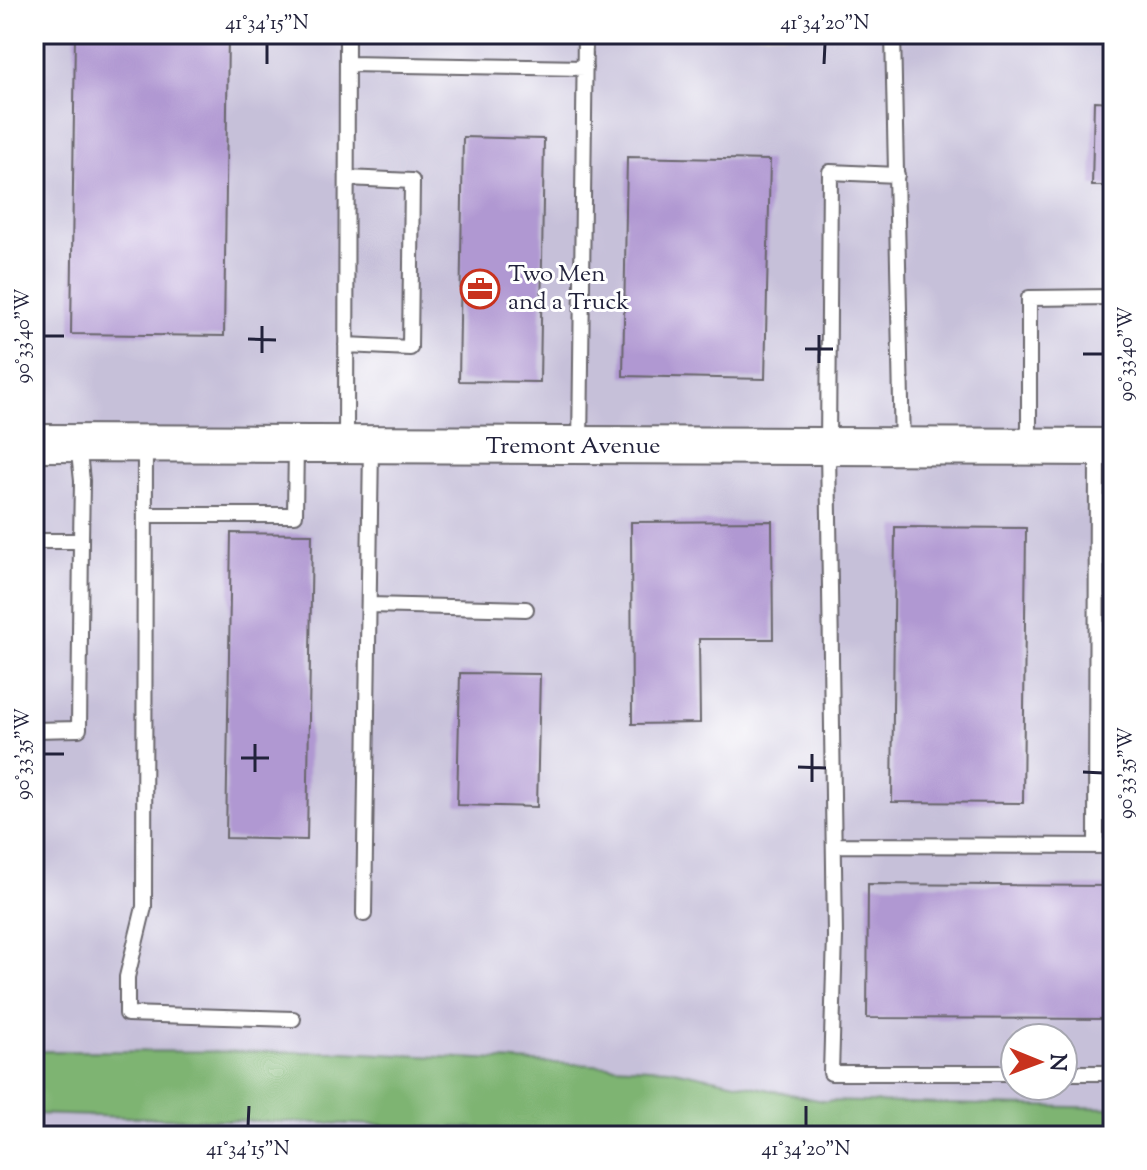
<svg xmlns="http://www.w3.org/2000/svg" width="1147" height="1170" font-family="'Sorts Mill Goudy',serif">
<rect width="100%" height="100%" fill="#fff"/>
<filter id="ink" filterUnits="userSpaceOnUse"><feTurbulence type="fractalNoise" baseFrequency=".0125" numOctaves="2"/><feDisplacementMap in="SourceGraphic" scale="16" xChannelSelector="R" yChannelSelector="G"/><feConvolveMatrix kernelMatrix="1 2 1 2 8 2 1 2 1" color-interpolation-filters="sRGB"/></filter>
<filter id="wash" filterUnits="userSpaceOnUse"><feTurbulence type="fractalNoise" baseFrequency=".006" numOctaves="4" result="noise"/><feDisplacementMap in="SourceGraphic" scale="32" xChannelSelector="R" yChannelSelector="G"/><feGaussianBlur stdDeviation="1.8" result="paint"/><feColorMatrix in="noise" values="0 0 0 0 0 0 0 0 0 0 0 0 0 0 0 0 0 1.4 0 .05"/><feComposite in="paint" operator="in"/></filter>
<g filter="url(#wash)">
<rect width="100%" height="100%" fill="#ece5c7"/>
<path fill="#c6c0d9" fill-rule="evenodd" d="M34,34h1079v1102h-1079zM1015,1038h48v48h-48z"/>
<path fill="#7eb472" stroke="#506b56" stroke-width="2" d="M34,1051l309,1 326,17 154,32 290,7v28h-385l-694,-22z"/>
<g id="blocks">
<path fill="#b098d2" d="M75,34h153l-4,302 -153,-2z
M1094,101l19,1v84h-21z
M463,137l81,2 -4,243 -81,-1z
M627,157l143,3 -5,219 -142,-3z
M772,521l1,118h-74l1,84 -68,1 -1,-202z
M895,527l131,1 -3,275 -131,-1z
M231,533l81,1 -5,306 -81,-2z
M460,673l80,1 -3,133 -80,-2z
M868,884l245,2v133l-246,-1z"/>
</g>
</g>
<g filter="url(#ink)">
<use href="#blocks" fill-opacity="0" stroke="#69666c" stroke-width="2"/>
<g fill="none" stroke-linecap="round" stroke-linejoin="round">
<defs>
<path id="service" d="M893,34l9,414
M347,64l238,4
M897,175l-67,-3 -2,276 7,488 -4,137h184
M346,345l64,3 2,-167 -65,-3
M145,444l-1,463 -17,70v37l166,5
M346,445l1,-411
M1029,445v-147l84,-1
M580,447l5,-413
M145,515h150l1,-70
M34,541h47l1,-60 -4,-38
M369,605l157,4
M34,730l45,-1 2,-188
M834,845l279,1
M1096,846l1,-398
M364,914l7,-468
M1063,1073h50"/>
<path id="tertiary" d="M34,443l1079,4"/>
</defs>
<use href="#service" stroke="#69666c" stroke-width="18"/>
<use href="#tertiary" stroke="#69666c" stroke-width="40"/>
<use href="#service" stroke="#fff" stroke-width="14"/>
<use href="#tertiary" stroke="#fff" stroke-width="36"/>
</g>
</g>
<path fill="none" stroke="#22223b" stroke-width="3" d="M267,64v-20M824,64l1,-20M44,336h20M248,339l28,1M805,349h28M262,353v-27M1083,354h20M819,363v-28M44,754h20M241,758h28M798,767l28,1M255,772v-28M1083,772l20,1M812,782v-28M248,1126l1,-20M806,1126v-20"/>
<defs>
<symbol id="office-ring" viewBox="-11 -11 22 22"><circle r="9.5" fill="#fff" stroke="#c8321e" stroke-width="1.5"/><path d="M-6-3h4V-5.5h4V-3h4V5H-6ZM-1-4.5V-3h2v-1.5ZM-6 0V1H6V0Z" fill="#c8321e"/></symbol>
</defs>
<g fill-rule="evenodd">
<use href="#office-ring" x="458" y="267" width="44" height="44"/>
</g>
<g text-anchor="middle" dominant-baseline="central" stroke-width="6" stroke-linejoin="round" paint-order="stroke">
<g font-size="24" fill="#22223b" stroke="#fff" text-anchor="start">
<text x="508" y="275">Two Men<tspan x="508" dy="28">and a Truck</tspan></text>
</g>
<g font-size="24" fill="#22223b" stroke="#fff">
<text x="573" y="447">Tremont Avenue</text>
</g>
</g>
<rect width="1147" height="1170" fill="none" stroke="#fff" stroke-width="88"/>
<g transform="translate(1039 1062) rotate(91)"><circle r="38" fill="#ffffff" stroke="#a7a7b1" stroke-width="2"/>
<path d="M0-6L14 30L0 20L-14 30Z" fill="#c8321e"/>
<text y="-12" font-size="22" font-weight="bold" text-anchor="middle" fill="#22223b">N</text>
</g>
<rect x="44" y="44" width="1059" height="1082" fill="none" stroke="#22223b" stroke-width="3"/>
<g font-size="20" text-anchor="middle" fill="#22223b">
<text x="267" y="29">41°34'15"N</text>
<text x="825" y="29">41°34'20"N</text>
<text transform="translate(22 336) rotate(-90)" y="7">90°33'40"W</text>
<text transform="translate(1125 354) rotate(-90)" y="7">90°33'40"W</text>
<text transform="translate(22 754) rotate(-90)" y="7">90°33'35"W</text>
<text transform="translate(1125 773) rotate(-90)" y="7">90°33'35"W</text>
<text x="248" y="1155">41°34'15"N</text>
<text x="806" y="1155">41°34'20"N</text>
</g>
</svg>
